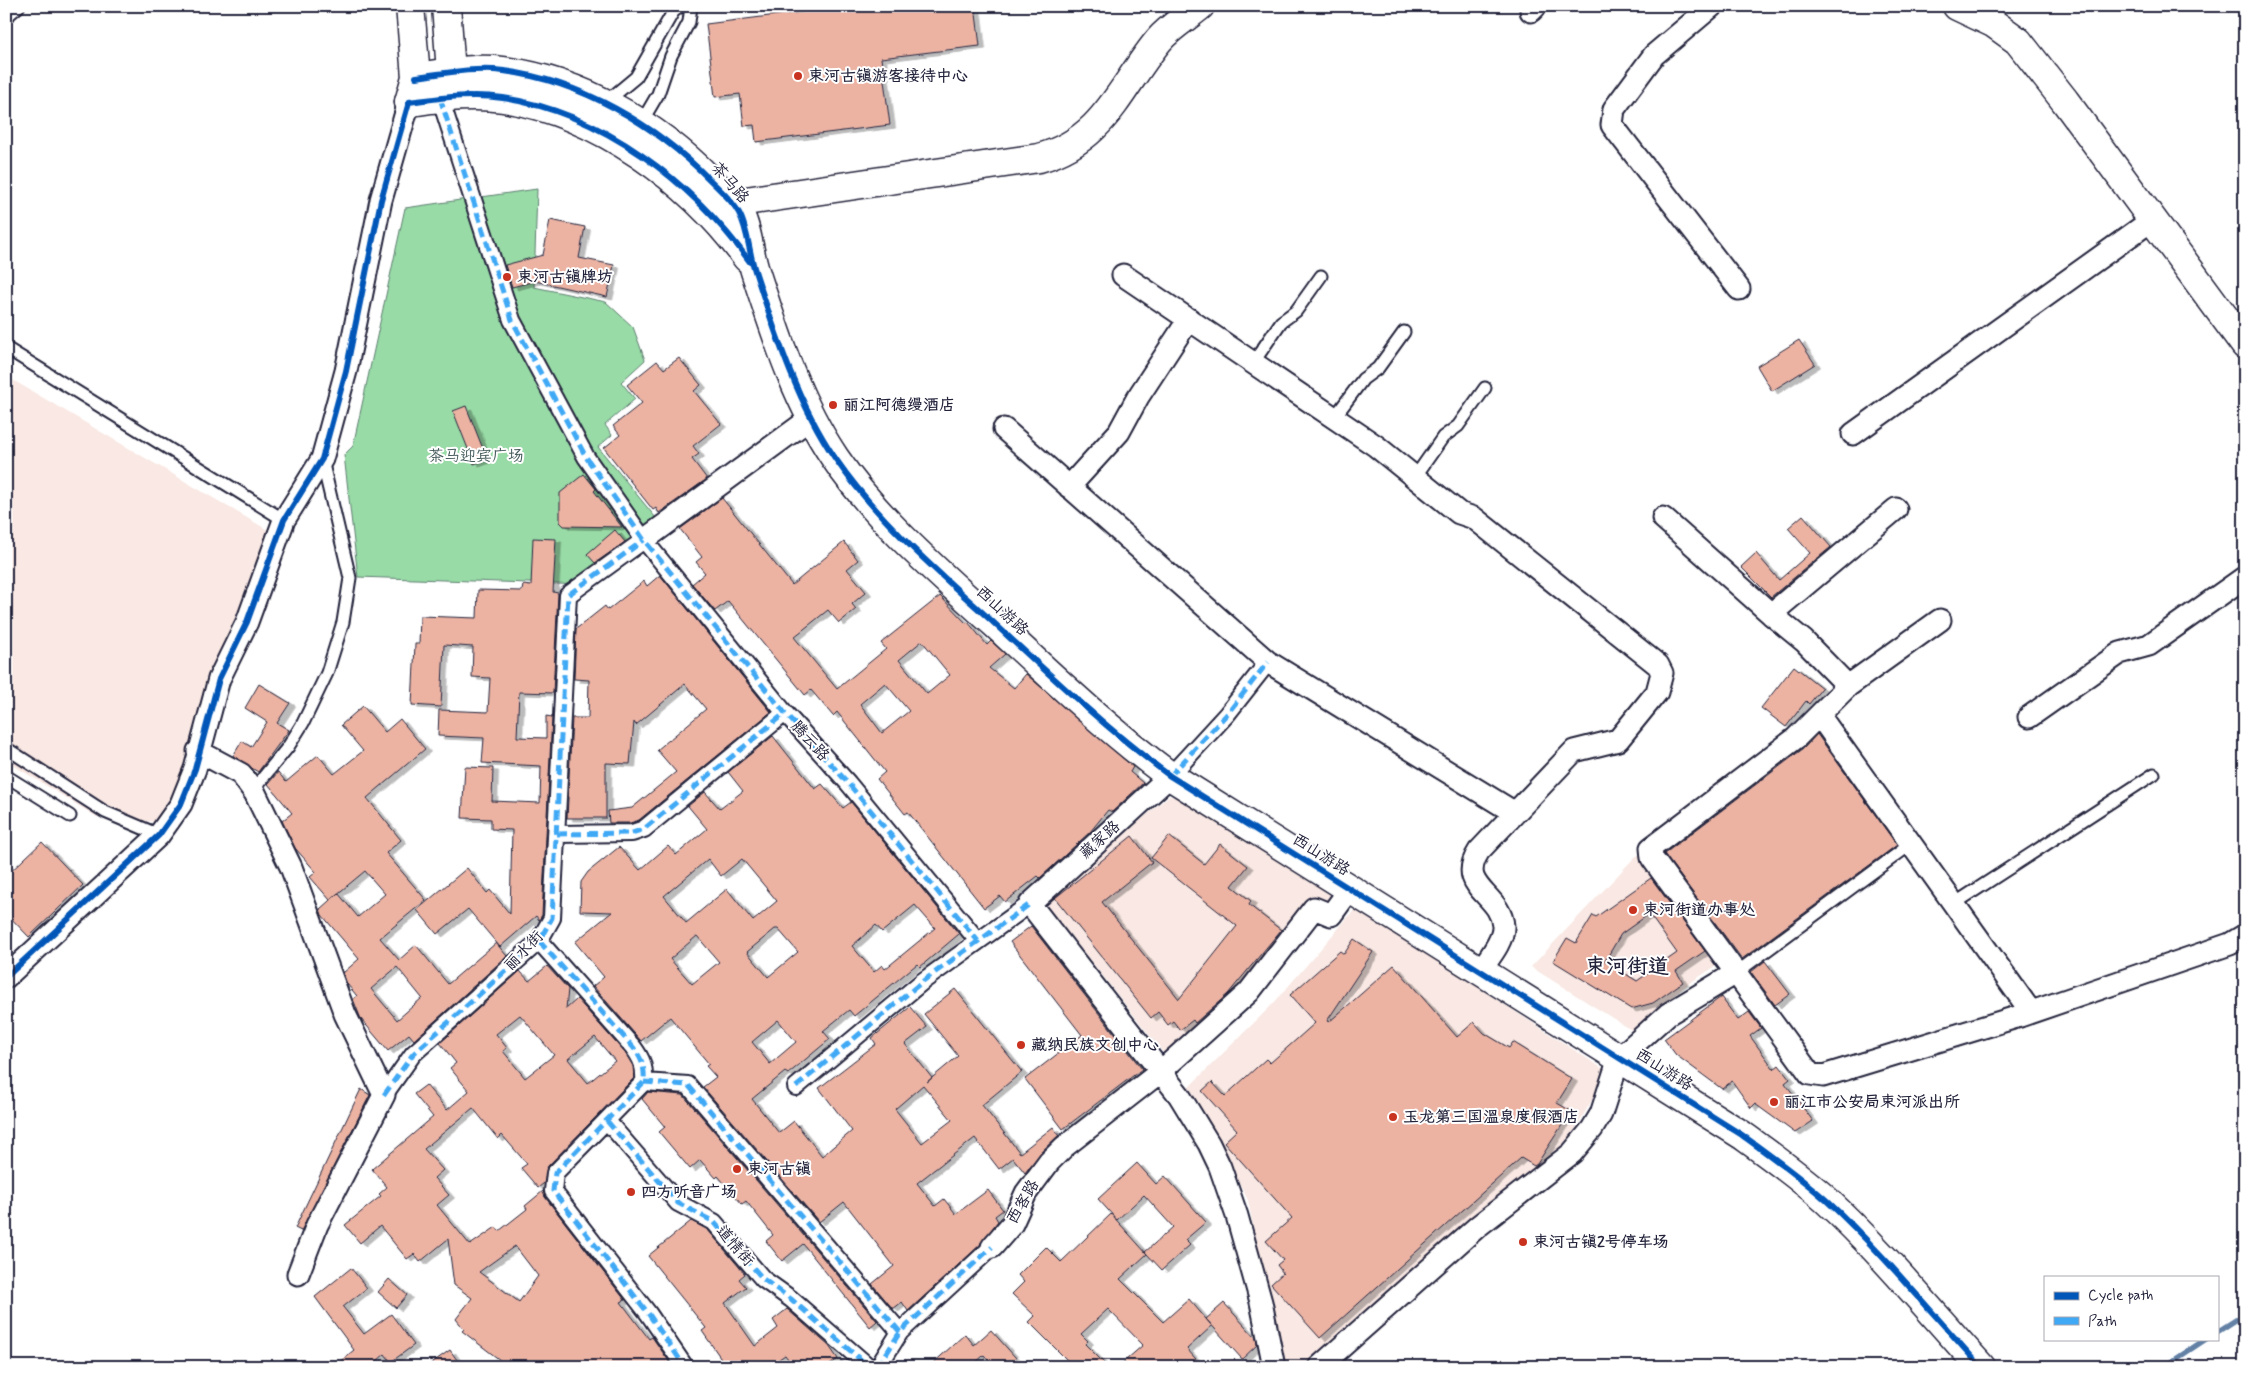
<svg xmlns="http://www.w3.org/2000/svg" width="2251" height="1373" font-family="Mynerve,'LXGW WenKai TC',sans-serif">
<defs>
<filter id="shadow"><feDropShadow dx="5.5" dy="3" stdDeviation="0" flood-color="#0004"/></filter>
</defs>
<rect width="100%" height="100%" fill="#fff"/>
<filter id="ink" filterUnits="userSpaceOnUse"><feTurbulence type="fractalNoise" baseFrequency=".02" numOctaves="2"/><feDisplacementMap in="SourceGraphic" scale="10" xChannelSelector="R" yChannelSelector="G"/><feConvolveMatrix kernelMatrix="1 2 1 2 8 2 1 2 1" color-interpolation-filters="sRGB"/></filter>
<g filter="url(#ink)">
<path fill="#f9e8e3" d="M6,376l265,156 -59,143 -31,117 -24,30 -60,-5 -91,-56z
M1169,796l38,8 129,91 -166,166 -126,-159z
M1642,853l77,111 -34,22 -52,45 -102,-64 104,-110z
M1356,908l252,164 -43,75 -29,26 -45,28 -181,161 -6,5h-16l-8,-5 -32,-162 -59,-113 84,-83z"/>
<path fill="#98dba6" stroke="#5d7e70" d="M537,189l-3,98 72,15 27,25 12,33 -24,22 14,17 -30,26 7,10 -14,12 62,76 -75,62 -227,-8 -14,-122 9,-9 52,-238z"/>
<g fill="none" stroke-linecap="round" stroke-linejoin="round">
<path stroke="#6481a5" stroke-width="5.5" d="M2217,1332l28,-18
M2164,1367l42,-28"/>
</g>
<path fill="#ecb3a3" stroke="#22223b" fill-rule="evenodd" filter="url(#shadow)" d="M849,6h15v5l41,-5h70l5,40 -99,12 9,67 -134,17 -2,-17 -10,1 -4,-32 -25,3 -9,-73z
M550,220l35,7 -6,31 35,7 -7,32 -72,-16 -23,6 -7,-22 38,-10z
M1799,340l16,24 -43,27 -15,-25z
M679,358l22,27 -7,6 27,33 -28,22 6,8 -7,5 15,20 -48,34 -3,-5 -3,2 -49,-62 16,-13 -7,-9 29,-23 -15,-18 30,-24 7,8z
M466,406l21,53 -13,5 -21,-53z
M584,474l12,15 -2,2 28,36 -58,-1 -4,-4v-29z
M722,498l70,87 52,-43 14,18 -11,9 19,23 -14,12 4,5 -17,14 -11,-13 -34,27 43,52 49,-40 -5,-6 59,-47 26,27 2,-1 19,23 4,-4 14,13 -16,14 25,20 12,-14 107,93 -3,5 13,11 -31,29 -4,-2 -18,22 -50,46 -2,-2 -33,26 -5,-6 -16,12 -76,-96 -3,2 -28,-35 8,-7 -48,-60 -4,4 -22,-26 -6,5 -77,-94 -13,10 -23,-27 13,-11 -9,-11 6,-5 -22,-28zM922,641l28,34 -23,19 -28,-34zM885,683l24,28 -27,22 -22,-29z
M1803,515l28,32 -60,50 -30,-30 15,-14 23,27 31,-27 -22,-25z
M615,530l10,12 -30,21 -8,-9z
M533,538l23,1 -3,53 5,1 -5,100 -34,-1 -2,45 29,1v-22l6,1 -10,198 -3,5 -3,-4 -36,31 -32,-38 -31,25 -20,-24 50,-42 20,25 3,-3 20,24 2,-84 -21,-1v-10l-29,-1 3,-51 28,1 -1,33 48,2 1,-37 -59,-3 2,-25 -46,-2 1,-26 49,2 2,-34 -18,-1 1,-30 -29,-2 -3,62 -29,-2 3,-61h4l1,-28 57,2 1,-28 44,1 1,-6 8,1z
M660,575l111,137 -132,108 -9,3h-21l-1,-12 24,-3 44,-36 -19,-22 49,-41 -21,-25 -49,41 -2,-3 -4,42 -24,-1v55h-39l5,-100h16l1,-38 -15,-1 2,-50 29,-23 3,4 36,-29 3,5z
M1794,666l28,22 -13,16 -3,-3 -20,26 -25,-19z
M259,684l31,19 -13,20 12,7 -31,42 -25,-16 9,-15 9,6 16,-25 -22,-14z
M363,706l22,26 15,-13 25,30 -58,49 34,42 -15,13 40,47 -46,38 19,22 17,-15 32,39 48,-41 11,13 -93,84 -5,-6 -21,17 -27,-32 -8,-20 4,-3 -10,-12 -4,-11 16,-14 -37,-44 -2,-6 18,-16 20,24 27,-23 -20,-23 -35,29 -20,-23 6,-5 -21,-24 -13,-27 10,-8 -24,-29 10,-12 8,10 32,-27 16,19 29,-23 -22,-26zM397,967l25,31 -25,22 -26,-31z
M1817,734l80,111 -155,114 -78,-105 140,-106z
M773,736l42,53 7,-5 21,24 8,-6 108,132 -39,33 -3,-3 -63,52 -5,-6 -26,21 7,8 -42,35 -3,-2 -33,27 27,34 15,-12 28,35 30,-25 -33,-43 57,-44 -4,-6 38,-31 17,20 -22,17 27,34 -5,4 31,-26 -34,-42 31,-25 67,83 -40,33 38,48 33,-26 6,8 -19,18 -15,20 -12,-15 -14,11 -24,-31 -58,45 18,23 9,-7 12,15 32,-24 15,20 -8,6 3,5 -18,24 -72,66 -6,-9 -9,7 -21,-25 22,-18 -50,-64 -25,20 -116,-135 13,-10 -10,-11 3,-2 -39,-47 -29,24 -48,-55 11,-9 -29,-35 37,-30 -32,-1 1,-29 7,-10 31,-25 21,23 28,-24 8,9 31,-26 -19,-23 17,-14 15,17 23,-18 -15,-19zM708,859l13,17 21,-17 35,42 -24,20 -26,-32 -41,34 -22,-27zM915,905l20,23 -50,41 -3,-4 -8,7 -22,-26 24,-21 6,7zM775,929h3l20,23 -30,25 -21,-25zM697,936l22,26 -27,22 -22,-25zM778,1020l18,22 -26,22 -18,-22zM923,1085l29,35 -30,23 -27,-34z
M1132,836l20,26 -50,40 77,97 58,-73 -86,-68 18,-22 35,28 16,-20 28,22 -16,20 19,15 -2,4 32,25 -53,64 -33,29 -2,-3 -13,10 -7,-9 -5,4 -10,-13 -7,6 -96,-120z
M42,842l41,43 -54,52 -23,-24v-37z
M1651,878l54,73 -29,20 7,11 -30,21 -22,6 -78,-48 14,-23 9,5 17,-28 3,2zM1649,914l28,39 -40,28 -32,-20 16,-27z
M1031,926l111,143 -79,60 -38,-50 57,-44 -72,-93z
M1354,939l19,13 -46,69 2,1 65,-57 63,72 17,-15 10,11 25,15 4,-6 59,37 -15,24 14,8 -34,53 -3,2 -13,-8 -201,180 -49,-54 12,-11 -6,-8 6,-5 -17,-19 26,-23 -68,-76 13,-12 -35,-39 10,-9 13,14 41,-37 4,4 45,-40 -25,-28 50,-44 4,3z
M1765,961l25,33 -15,11 -24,-33z
M547,966l21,23 -2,20 11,-10 48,54 8,13 1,12 -86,88 -4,17 -6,5 -17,-20 6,-4 -25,-29 -4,4 -25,-31 -49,41 19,21 -9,8 15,17 -12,10 33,40 26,-18 3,4 28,-22 -2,-3 18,-15 2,6 80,103 -4,2 28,37 3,-2 21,30h-164l-47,-36 2,-2 -8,-10 16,-21 -18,-13 -6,-46 -28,23 -6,-8 -7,5 -27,-33 -20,17 -15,-18 36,-29 -2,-2 8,-7 -15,-18 61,-52 -19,-23 12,-9 21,25 22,-19 -19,-23 6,-5 -16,-20 80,-72 9,10zM520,1015l34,40 -29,23 -22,-27 4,-3 -11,-14zM595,1037l20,24 -27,22 -20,-24zM515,1246l23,30 -19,26 -40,-30z
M1721,997l17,23 11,-8 12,16 -11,8 24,33 5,-4 11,14 -5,4 28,38 -18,12 -40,-29 -4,4 -19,-27 -10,8 -46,-34 -12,-16z
M361,1089l9,6 -69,136 -6,-3z
M648,1092l35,3 194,226 -7,6 -67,-83 -21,17 -16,-20 7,-6 -27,-34 -4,3 -24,-28 -2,2 -16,-18 -10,9 -31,-37 6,-5 -23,-28z
M1137,1163l19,21 9,-8 41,46 -21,18 5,5 -28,25 -17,-18 28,-25 -29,-32 -27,25 -19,-21z
M1111,1214l36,40 -27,25 43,43 26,-23 23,27 -25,23 16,18h-85l25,-22 -35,-36 -27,25 7,7 -3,3 23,23h-34l-45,-45 6,-6 -23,-22 12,-12 -6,-7 28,-28 15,15z
M691,1221l17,9 37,44 -6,5 7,8 -21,16 30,43 23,-18 -5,-8 14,-11 42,37 9,13 -11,8h-33l-9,-12 -17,12h-41l-25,-36 4,-3 -58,-72z
M351,1268l16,20 -24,19 21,27 27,-20 23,31 -23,17 -6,-8 -15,13h-37l21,-17 -39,-53z
M389,1279l18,16 -11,13 -18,-16z
M1224,1303l32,35 1,7 -15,14 -36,-40z
M991,1330l33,37h-30l-10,-12 -13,12h-42l36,-33 9,11z
M450,1350l12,17h-36z"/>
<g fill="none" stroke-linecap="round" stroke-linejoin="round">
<defs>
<path id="service" d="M6,17l13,-11
M606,102l30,-25 37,-65 7,-6
M641,123l17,-29 13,-38 18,-34 2,-16
M6,348l278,172
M1253,363l28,-41 15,-11 25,-35
M1334,418l29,-39 15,-11 26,-36
M1415,477l28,-40 15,-11 27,-38
M6,748l99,64 54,23
M6,776l64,40
M253,790l35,-43 15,-24 24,-50 16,-51 7,-44 -28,-118
M1954,904l200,-130
M1736,973l175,-129"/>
<path id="pedestrian" d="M440,98l72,222 74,137 58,83 141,173 63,70 130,158
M1170,776l57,-62 41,-52
M557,834l75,-1 12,-4 141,-116
M539,941l94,106c9,12 12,20 11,35l-89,91 -2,18 95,122 37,54
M644,1082l44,3 212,247
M796,1087l127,-106 107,-77
M384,1095l29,-41 126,-113 13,-23 16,-323 76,-55
M607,1121l71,82 36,19 49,57 28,20 78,68
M878,1367l22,-35 92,-85"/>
<path id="minor" d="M1712,6l-58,49 -40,54 -2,16 127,164
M1531,11l5,-5
M1123,275l253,171 83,67 15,5 184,147 4,8 -5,19 -39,48 -44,11 -95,100c-24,37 22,42 24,75 1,15 -15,33 -23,45
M1004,429l264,233 247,151
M1853,434l299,-214
M1069,487l50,-55 19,-35 51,-78
M1663,518l108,96 33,27 44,45
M644,540l167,-122
M1771,614l125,-105
M1940,620l-92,66 -52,52 -145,110 1,10 158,216 13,2 197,-60 210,-72 15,-9
M1819,715l212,297
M2029,717l91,-64 29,-8 96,-68
M198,751l43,23 14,19 36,74 54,147 39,81 -67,130 -19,49
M1170,776l-140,128 149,191 30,49 11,23 17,49 24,86 13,65
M6,977l153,-142 22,-31 14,-35 24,-90 28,-57 37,-102 38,-61 24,-88 35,-171 28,-98
M992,1247l20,-23 14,-31 23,-31 15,-15 96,-75 89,-80 65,-84 17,7 19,-26
M1319,1367l158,-140 95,-74 20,-24 9,-15 18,-56 49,-44 68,-41"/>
<path id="tertiary" d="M1957,6l36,17 25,18 47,60 180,244
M416,77c29,-4 59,-10 88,-6 77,10 152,54 206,109 10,10 22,20 29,33 9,16 10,40 16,58 21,64 42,131 80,187 42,62 105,116 160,166 57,53 113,106 175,152l572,359c29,21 57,41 84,65 55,51 104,111 155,167
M409,102c31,-4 63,-9 94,-4 96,15 188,83 244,160
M732,203l307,-45c66,-18 81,-71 120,-118 11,-13 28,-23 41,-34"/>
<path id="secondary" d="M446,6l5,66 7,24
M409,102l7,-25 -6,-71"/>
</defs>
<use href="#service" stroke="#22223b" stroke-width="15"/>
<use href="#pedestrian" stroke="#22223b" stroke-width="20"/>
<use href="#minor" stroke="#22223b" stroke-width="25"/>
<use href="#tertiary" stroke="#22223b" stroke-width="31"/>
<use href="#secondary" stroke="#22223b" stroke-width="31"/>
<use href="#service" stroke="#fff" stroke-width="11"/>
<use href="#pedestrian" stroke="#fff" stroke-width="16"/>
<use href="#minor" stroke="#fff" stroke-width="21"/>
<use href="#tertiary" stroke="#fff" stroke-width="28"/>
<use href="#secondary" stroke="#fff" stroke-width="28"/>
<path stroke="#3fa9f5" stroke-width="5" stroke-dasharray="10 5" stroke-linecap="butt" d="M440,98l72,222 74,137 58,83 141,173 63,70 130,158
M1170,776l57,-62 41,-52
M557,834l75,-1 12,-4 141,-116
M539,941l94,106c9,12 12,20 11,35l-89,91 -2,18 95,122 37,54
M644,1082l44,3 212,247
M796,1087l127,-106 107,-77
M384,1095l29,-41 126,-113 13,-23 16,-323 76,-55
M607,1121l71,82 36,19 49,57 28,20 78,68
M878,1367l22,-35 92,-85"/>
<defs>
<path id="cycleway" d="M416,77c29,-4 59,-10 88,-6 77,10 152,54 206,109 10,10 22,20 29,33 9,16 10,40 16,58 21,64 42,131 80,187 42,62 105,116 160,166 57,53 113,106 175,152l572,359c29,21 57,41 84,65 55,51 104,111 155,167
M6,977l153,-142 22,-31 14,-35 24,-90 28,-57 37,-102 38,-61 24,-88 35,-171 28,-98c31,-4 63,-9 94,-4 100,15 189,84 247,164"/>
</defs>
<use href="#cycleway" stroke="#fff" stroke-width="9"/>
<use href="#cycleway" stroke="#0057b8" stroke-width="6"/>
</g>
</g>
<g fill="#c8321e" stroke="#fff" stroke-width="2">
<circle cx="798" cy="76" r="5"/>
<circle cx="507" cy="277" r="5"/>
<circle cx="833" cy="405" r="5"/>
<circle cx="1633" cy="910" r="5"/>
<circle cx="1021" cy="1045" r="5"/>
<circle cx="1774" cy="1102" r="5"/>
<circle cx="1393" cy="1117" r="5"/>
<circle cx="737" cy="1169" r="5"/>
<circle cx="631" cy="1192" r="5"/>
<circle cx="1523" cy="1242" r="5"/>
</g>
<g text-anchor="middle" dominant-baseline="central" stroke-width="4" stroke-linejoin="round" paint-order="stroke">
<g font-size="16" font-weight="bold" fill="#22223b" stroke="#fff" text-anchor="start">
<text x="808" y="76">束河古镇游客接待中心</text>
<text x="517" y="277">束河古镇牌坊</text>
<text x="843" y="405">丽江阿德缦酒店</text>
<text x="1643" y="910">束河街道办事处</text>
<text x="1031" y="1045">藏纳民族文创中心</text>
<text x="1784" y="1102">丽江市公安局束河派出所</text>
<text x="1403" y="1117">玉龙第三国温泉度假酒店</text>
<text x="747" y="1169">束河古镇</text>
<text x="641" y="1192">四方听音广场</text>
<text x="1533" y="1242">束河古镇2号停车场</text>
</g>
<g font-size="16" fill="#22223b" stroke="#fff">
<text transform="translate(730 183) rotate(49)">茶马路</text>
<text transform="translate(1002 611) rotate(43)">西山游路</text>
<text transform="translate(810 741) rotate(48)">腾云路</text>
<text transform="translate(1100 840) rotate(-42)">藏家路</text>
<text transform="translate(1321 855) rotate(32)">西山游路</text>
<text transform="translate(524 951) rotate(-46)">丽水街</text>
<text transform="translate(1664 1070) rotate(32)">西山游路</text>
<text transform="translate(1023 1202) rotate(-60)">西客路</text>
<text transform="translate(735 1246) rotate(49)">道情街</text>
</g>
<g font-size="16" fill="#455a5b" stroke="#fff">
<text x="476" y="456">茶马迎宾广场</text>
</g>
<g font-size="21" font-weight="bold" fill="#22223b" stroke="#fff">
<text x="1627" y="967">束河街道</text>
</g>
</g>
<rect width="2251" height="1373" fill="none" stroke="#fff" stroke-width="25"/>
<rect x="12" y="12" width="2226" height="1348" fill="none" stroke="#22223b" stroke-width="2" filter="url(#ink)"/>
<rect x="2044" y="1276" width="175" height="65" fill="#ffffff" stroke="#a7a7b1"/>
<rect x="2054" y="1292" width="25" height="8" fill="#0057b8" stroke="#a7a7b1"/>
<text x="2088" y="1300" font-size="15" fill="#22223b">Cycle path</text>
<rect x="2054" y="1317" width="25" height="8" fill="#3fa9f5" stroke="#a7a7b1"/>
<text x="2088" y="1326" font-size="15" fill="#22223b">Path</text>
</svg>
